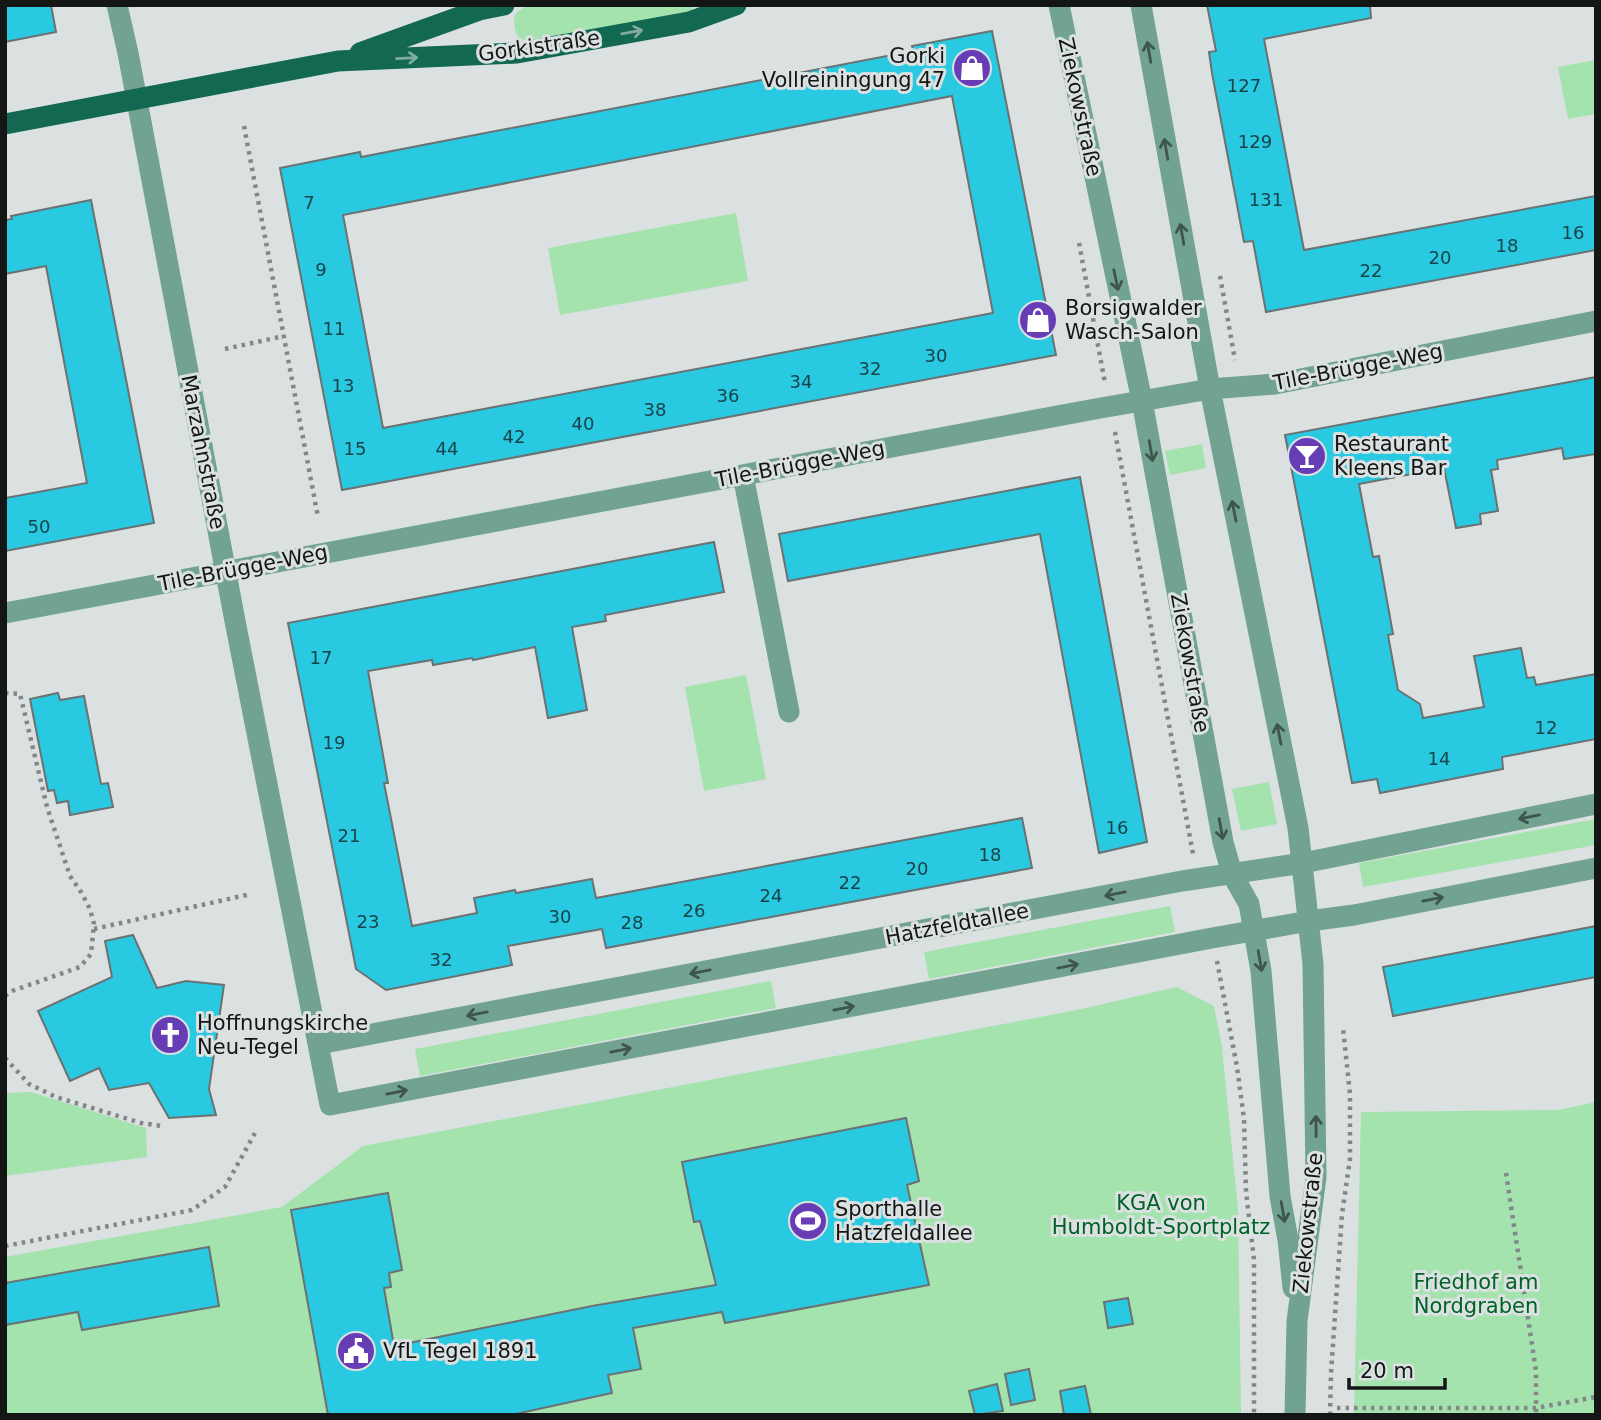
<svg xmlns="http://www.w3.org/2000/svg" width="1601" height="1420" font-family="'DejaVu Sans',sans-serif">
<rect width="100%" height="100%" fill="#dbe1e1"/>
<path fill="#a4e2ae" d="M532,5h163l-5,7 -157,31c-17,-4 -18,-8 -19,-25 3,-8 9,-11 18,-13z
M1596,60v54l-28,5 -10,-52z
M736,213l12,68 -188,34 -12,-67z
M1202,444l4,24 -36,7 -5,-24z
M746,675l20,104 -62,12 -19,-104z
M1269,782l8,42 -36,7 -9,-42z
M1596,819v26l-233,42 -4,-24z
M1170,906l5,26 -246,47 -5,-27z
M771,981l5,27 -356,68 -5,-27z
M1177,987l37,19 8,41 16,163 3,205h-1236v-158l277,-50 81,-61 714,-136z
M31,1092l115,36 1,29 -142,19v-83z
M1596,1102v313h-242l7,-303 197,-2z"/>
<path fill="#28c9e1" stroke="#6c7172" stroke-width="2" fill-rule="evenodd" d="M5,5h46l5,27 -51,10z
M1207,5h163l1,13 -107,21 40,211 292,-54v54l-330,62 -13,-71 -9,1 -32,-169 -3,-21 7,-1z
M992,31l64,324 -714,135 -62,-322 80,-16 1,5 62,-12 490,-94 -1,-5zM952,96l41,217 -610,115 -40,-213z
M91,200l63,323 -149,28v-53l82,-15 -41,-217 -41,8v-54l7,-1 -1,-3z
M1596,377v77l-32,5 -2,-11 -65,12 1,9 -7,1 7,41 -18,3 1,10 -25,4 -12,-60 -85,16 14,73 6,-1 14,78 -5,1 10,55 22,14 3,14 61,-11 -10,-51 47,-8 6,30 7,-1 2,8 60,-11v65l-94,18 1,12 -123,24 -3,-14 -25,4 -67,-348z
M1080,477l67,365 -48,11 -59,-319 -252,47 -9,-47z
M714,542l10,50 -119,23 1,6 -34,6 15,83 -39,8 -13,-71 -62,13 -1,-2 -39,7 -1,-5 -64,11 20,112h-4l28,143 65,-13 -3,-15 41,-8 1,3 76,-14 4,19 426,-80 10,50 -426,80 -4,-19 -94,17 4,19 -126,25 -30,-21 -68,-346z
M58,693l2,7 24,-4 17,88 7,-1 5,24 -43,8 -2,-14 -11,2 -3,-13 -6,1 -18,-92z
M1596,926v51l-203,39 -10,-49z
M133,935l24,53 29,-7 38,4 -15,104 7,26 -47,3 -20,-35 -40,7 -10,-22 -29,13 -32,-70 74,-34 -7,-36z
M906,1118l13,63 -12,4 22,100 -204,38 -3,-11 -89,16 8,41 -33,6 4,18 -101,22h-183l-37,-205 97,-17 14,77 -13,3 2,14 -7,1 10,58 198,-40 124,-21 -16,-64 -6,1 -12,-60z
M209,1247l10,59 -137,24 -4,-18 -73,13v-42z
M1128,1298l5,26 -25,4 -4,-26z
M1029,1369l6,31 -24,5 -6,-31z
M997,1384l6,27 -28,4 -6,-24z
M1085,1386l6,29h-27l-4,-24z"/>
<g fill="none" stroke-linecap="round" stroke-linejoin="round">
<path stroke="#838787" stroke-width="4.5" stroke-dasharray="3.5 5" stroke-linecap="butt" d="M244,126l74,391
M1079,243l26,140
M1220,276l15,84
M225,349l59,-13
M1115,432l78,422
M5,693l15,1 27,113 23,69 11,16 9,17 4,15 -3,30 -11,13 -68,24 -7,5
M94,929l157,-35
M1217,961l20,106 7,52 2,73 8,67v156
M5,1058l24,26 27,13 85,26 21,3
M1506,1173l30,198v44
M5,1246l187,-36 33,-23 30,-54
M1337,1408h199l60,-11
M1330,1415l1,-42 11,-159 8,-55v-65l-7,-66"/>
<path stroke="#72a290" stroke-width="21" d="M117,5l11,48 107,568 95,484 882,-167 97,-17 45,-6 242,-47
M1059,5l83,396 81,441 9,32 17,30 12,67 19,225 8,44 5,48
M1141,5l69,384 88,439 15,136 3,213 -19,144 -2,94
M743,475l46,237
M5,613l1090,-204 115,-20 65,-5 321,-63
M319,1044l863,-163 121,-18 293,-59"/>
<path stroke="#126851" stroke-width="21" d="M360,53l119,-43 25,-5
M5,124l333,-63 179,-8 172,-31 47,-17"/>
</g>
<defs><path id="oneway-shaft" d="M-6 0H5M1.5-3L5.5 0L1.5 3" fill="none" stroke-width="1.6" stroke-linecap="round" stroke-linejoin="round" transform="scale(1.75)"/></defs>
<g stroke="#81aba0">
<use href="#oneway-shaft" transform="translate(632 32) rotate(-10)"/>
<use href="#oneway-shaft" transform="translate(407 58) rotate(-3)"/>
</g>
<g stroke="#3e554d">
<use href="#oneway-shaft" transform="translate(1149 52) rotate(-100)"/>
<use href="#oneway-shaft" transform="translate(1166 149) rotate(-100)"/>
<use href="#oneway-shaft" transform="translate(1182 234) rotate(-100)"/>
<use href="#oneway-shaft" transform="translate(1116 280) rotate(78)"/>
<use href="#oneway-shaft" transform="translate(1151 451) rotate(80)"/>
<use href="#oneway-shaft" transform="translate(1234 511) rotate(-101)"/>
<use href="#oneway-shaft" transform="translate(1279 734) rotate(-101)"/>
<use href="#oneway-shaft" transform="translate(1529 817) rotate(169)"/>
<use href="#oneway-shaft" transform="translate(1221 829) rotate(80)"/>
<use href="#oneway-shaft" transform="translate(1115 894) rotate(169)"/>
<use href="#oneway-shaft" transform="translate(1433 899) rotate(-11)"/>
<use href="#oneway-shaft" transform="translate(1260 961) rotate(80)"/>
<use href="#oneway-shaft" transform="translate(1068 966) rotate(-11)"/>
<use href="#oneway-shaft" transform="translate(700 972) rotate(169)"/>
<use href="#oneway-shaft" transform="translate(844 1008) rotate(-11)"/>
<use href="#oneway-shaft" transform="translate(477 1014) rotate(169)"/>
<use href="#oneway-shaft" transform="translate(621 1050) rotate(-11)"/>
<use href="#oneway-shaft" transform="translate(397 1092) rotate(-11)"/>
<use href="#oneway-shaft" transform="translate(1316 1126) rotate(-91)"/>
<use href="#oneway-shaft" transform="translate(1283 1212) rotate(80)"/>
</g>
<defs>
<symbol id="shop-disc" viewBox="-11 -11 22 22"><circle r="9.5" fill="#673db6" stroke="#dbe1e1"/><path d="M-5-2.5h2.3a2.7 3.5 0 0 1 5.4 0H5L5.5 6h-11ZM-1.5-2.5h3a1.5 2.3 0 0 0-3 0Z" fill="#fff"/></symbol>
<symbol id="bar-disc" viewBox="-11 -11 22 22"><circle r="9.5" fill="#673db6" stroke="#dbe1e1"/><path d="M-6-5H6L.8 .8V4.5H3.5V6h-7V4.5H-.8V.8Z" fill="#fff"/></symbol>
<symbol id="church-disc" viewBox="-11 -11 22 22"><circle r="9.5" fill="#673db6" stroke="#dbe1e1"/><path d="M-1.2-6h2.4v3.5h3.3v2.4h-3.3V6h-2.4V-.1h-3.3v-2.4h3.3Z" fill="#fff"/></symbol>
<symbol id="stadium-disc" viewBox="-11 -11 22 22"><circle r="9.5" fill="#673db6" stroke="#dbe1e1"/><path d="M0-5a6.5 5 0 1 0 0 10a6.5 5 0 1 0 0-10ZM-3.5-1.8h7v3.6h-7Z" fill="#fff"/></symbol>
<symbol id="civic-disc" viewBox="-11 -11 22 22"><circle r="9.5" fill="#673db6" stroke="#dbe1e1"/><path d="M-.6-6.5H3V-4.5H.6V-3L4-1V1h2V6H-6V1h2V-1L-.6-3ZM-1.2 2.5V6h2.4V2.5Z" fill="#fff"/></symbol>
</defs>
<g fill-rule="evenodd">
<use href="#shop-disc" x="950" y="46" width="44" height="44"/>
<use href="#shop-disc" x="1016" y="298" width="44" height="44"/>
<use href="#bar-disc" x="1285" y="434" width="44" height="44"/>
<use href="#church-disc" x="148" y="1013" width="44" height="44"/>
<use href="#stadium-disc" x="786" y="1199" width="44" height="44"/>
<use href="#civic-disc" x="334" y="1329" width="44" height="44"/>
</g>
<g text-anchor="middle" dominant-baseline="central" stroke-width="6" stroke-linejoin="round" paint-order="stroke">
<g font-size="18" fill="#194349">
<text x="1244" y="85">127</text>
<text x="1255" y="141">129</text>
<text x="1266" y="199">131</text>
<text x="309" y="202">7</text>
<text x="1573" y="232">16</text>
<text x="1507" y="245">18</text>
<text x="1440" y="257">20</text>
<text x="321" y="269">9</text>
<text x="1371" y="270">22</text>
<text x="334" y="328">11</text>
<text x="936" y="355">30</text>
<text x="870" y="368">32</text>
<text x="801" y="381">34</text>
<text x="343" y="385">13</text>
<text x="728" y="395">36</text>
<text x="655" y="409">38</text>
<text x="583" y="423">40</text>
<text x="514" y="436">42</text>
<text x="355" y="448">15</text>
<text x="447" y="448">44</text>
<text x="39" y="526">50</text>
<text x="321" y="657">17</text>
<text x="1546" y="727">12</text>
<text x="334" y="742">19</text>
<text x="1439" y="758">14</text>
<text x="1117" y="827">16</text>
<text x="349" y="835">21</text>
<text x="990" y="854">18</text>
<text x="917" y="868">20</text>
<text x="850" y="882">22</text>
<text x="771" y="895">24</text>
<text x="694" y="910">26</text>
<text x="560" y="916">30</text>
<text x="368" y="921">23</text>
<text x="632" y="922">28</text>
<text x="441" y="959">32</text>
</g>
<g font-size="21" fill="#141616" stroke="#dbe1e1">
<text transform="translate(539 46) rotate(-8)">Gorkistraße</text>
<text transform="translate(1080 107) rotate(78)">Ziekowstraße</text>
<text transform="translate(1358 367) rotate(-11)">Tile-Brügge-Weg</text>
<text transform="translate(203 452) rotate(79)">Marzahnstraße</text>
<text transform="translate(800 464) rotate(-11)">Tile-Brügge-Weg</text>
<text transform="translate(243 568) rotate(-11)">Tile-Brügge-Weg</text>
<text transform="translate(1190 663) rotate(80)">Ziekowstraße</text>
<text transform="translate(957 924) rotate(-11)">Hatzfeldtallee</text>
<text transform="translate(1308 1223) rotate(-84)">Ziekowstraße</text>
</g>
<g font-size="21" fill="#141616" stroke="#dbe1e1" text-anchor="start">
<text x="945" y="56" text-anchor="end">Gorki<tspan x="945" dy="24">Vollreiningung 47</tspan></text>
<text x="1065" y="308">Borsigwalder<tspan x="1065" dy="24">Wasch-Salon</tspan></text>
<text x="1334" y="444">Restaurant<tspan x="1334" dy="24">Kleens Bar</tspan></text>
<text x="197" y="1023">Hoffnungskirche<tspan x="197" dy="24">Neu-Tegel</tspan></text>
<text x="835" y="1209">Sporthalle<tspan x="835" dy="24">Hatzfeldallee</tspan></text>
<text x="383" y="1351">VfL Tegel 1891</text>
</g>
<g font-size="21" fill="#006326" stroke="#dbe1e1">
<text x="1161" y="1203">KGA von<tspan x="1161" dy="24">Humboldt-Sportplatz</tspan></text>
<text x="1476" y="1282">Friedhof am<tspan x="1476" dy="24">Nordgraben</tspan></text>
</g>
</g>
<rect width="1601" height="1420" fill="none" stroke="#141616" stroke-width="14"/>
<path d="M1349 1378v10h96v-10" fill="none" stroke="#141616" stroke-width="3.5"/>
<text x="1360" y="1378" font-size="21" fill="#141616" stroke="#dbe1e1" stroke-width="5" paint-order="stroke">20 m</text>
</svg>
